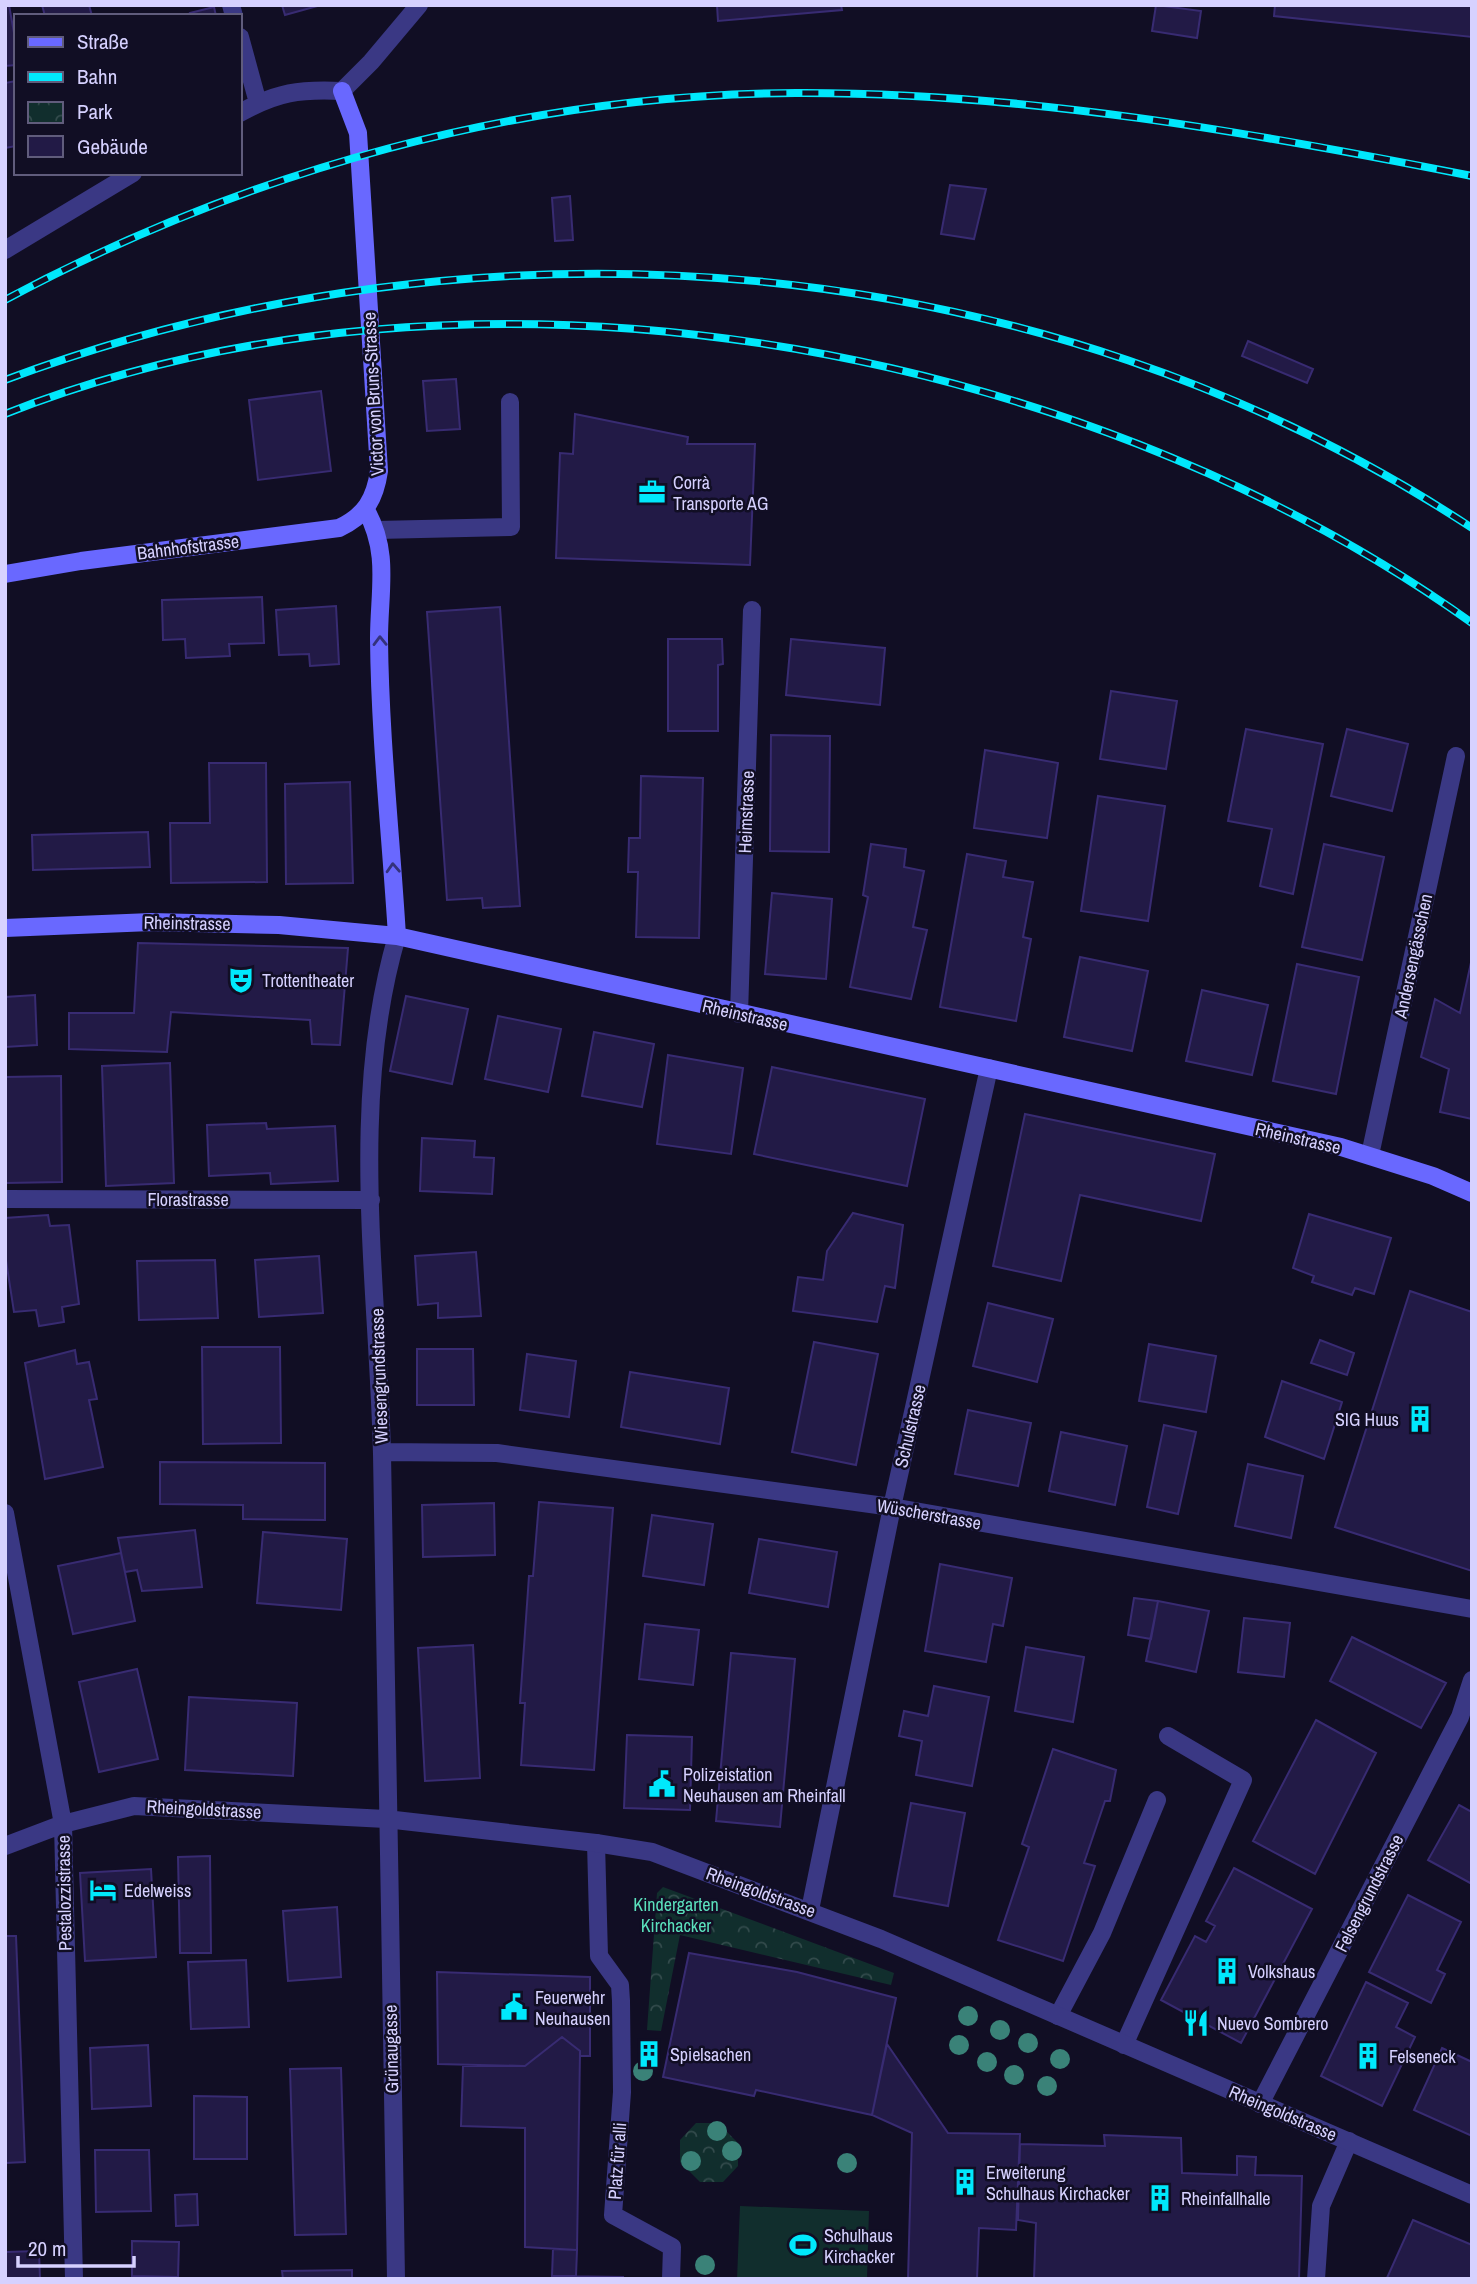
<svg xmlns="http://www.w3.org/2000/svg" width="1477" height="2284" font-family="'Archivo Narrow',sans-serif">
<defs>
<pattern id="park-crowns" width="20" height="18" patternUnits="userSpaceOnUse" patternTransform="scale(1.75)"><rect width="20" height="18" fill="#112e2d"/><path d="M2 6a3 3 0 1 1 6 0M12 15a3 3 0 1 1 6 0" fill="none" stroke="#334b4c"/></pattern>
</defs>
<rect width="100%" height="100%" fill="#110e24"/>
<path fill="url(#park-crowns)" d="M663,1887l231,86 -3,12 -211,-50 -19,96 -14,-1 10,-137z
M696,2123h22l20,20v23l-15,16h-23l-20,-20v-22z"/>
<path fill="#112e2d" d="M740,2206l129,5 -2,68h-130z"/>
<path fill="#221a46" stroke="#382b72" stroke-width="2" d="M5,5h4l7,39v21l-11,1z
M42,5h47l3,11h-47z
M282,5h39l-36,10z
M717,5h124l1,5 -124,11z
M1156,5l45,6 -4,27 -45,-7z
M1275,5h197v32l-198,-21z
M214,7l2,9h-25l-1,-3z
M16,81v65l-11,2v-65z
M950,185l36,4 -12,50 -33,-5z
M570,196l3,44 -18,1 -3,-43z
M1248,341l65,28 -6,14 -65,-27z
M456,379l4,50 -33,2 -4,-50z
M321,391l10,80 -73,9 -9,-80z
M575,414l113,23 -1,7h68l-5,121 -194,-7 4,-105 13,1z
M262,597l2,46 -35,1 1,12 -44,2 -1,-19 -22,1 -1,-40z
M336,606l3,58 -29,2 -1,-12 -30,1 -3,-45z
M500,607l20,299 -37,2 -1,-10 -35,2 -20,-288z
M668,639h54l1,25 -5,1v66h-50z
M791,639l94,9 -5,57 -94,-10z
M1111,691l66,10 -11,68 -66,-10z
M1246,729l77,15 -30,150 -33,-8 12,-57 -44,-8z
M1347,729l61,15 -16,67 -61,-15z
M771,735l59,1 -1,116 -59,-1z
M985,750l73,13 -11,75 -73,-10z
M209,763h57l1,119 -96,1 -1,-60h40z
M641,776l62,2 -4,160 -63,-1 2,-65h-10l1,-34h11z
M350,782l3,101 -67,1 -1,-100z
M1098,796l67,10 -17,115 -67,-10z
M148,832l2,35 -117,3 -1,-35z
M871,844l35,5 -2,18 20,4 -11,56 14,3 -16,69 -61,-12 18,-90 -5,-2z
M1324,844l60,13 -22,103 -60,-13z
M967,854l39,7 -3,16 30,5 -10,55 8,2 -15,82 -76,-14z
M772,893l60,6 -6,80 -61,-5z
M138,943l210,5 -8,97 -28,-1 -2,-24 -139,-8 -4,40 -98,-3v-36h65z
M1080,957l68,14 -16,80 -68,-14z
M1472,958v161l-32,-7 9,-43 -28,-12 14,-58 25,14z
M1297,964l62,13 -23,117 -63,-13z
M1202,990l66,15 -16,70 -66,-14z
M35,995l2,50 -32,2v-50z
M406,996l62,13 -16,75 -62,-13z
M498,1016l63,13 -13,63 -63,-13z
M594,1032l60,12 -12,63 -60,-11z
M668,1055l75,13 -12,86 -74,-10z
M170,1063l4,120 -68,3 -4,-120z
M772,1067l153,32 -18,87 -153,-32z
M61,1076l1,106 -57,1v-106z
M1025,1114l190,40 -14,67 -121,-26 -19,86 -68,-15z
M266,1123l1,6 68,-3 3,55 -67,3 -1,-11 -61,3 -2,-51z
M422,1138l53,3 -1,16 20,1 -2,36 -72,-3z
M853,1213l50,12 -8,63 -10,-2 -8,36 -84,-11 5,-34 25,3 4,-29z
M1309,1214l82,24 -17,56 -19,-6 -3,7 -40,-13 2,-6 -21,-8z
M48,1215l2,11 19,-1 10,79 -17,3 2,15 -25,4 -3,-16 -22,2 -9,-58v-36z
M476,1252l5,64 -43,2v-15l-20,2 -3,-49z
M319,1256l4,57 -64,4 -4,-57z
M215,1260l3,58 -79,2 -2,-59z
M1410,1291l62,21v259l-137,-44z
M988,1303l65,16 -16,63 -64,-16z
M1320,1340l34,13 -7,22 -36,-12z
M814,1342l64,12 -22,111 -64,-13z
M1149,1344l67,12 -10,56 -67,-11z
M202,1347h78l1,96 -78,1z
M417,1349h56l1,56h-57z
M75,1350l2,14 12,-2 8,37 -8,1 14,67 -58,12 -20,-116z
M527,1354l49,7 -7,56 -49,-7z
M630,1372l99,16 -9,56 -99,-17z
M1282,1381l60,21 -18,57 -59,-22z
M968,1410l63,13 -13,63 -63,-12z
M1164,1425l32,7 -18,82 -31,-7z
M1061,1432l66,14 -12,59 -66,-14z
M160,1462l165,1v57l-82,-1v-14l-83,-1z
M1248,1464l55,12 -12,62 -56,-12z
M539,1502l74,6 -19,262 -73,-5 4,-62h-5l9,-127h4z
M494,1503l1,52 -72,2 -1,-52z
M652,1515l61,9 -9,61 -61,-9z
M195,1530l7,57 -60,4 -5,-21 -12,2 -7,-34z
M263,1532l84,7 -6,71 -84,-7z
M759,1539l78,13 -9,55 -79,-14z
M121,1553l14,68 -62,13 -15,-68z
M940,1564l72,14 -9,48 -10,-2 -7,38 -61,-11z
M1134,1598l24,3 -7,38 -23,-4z
M1158,1601l51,10 -13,61 -50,-11z
M1244,1618l46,5 -6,54 -46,-5z
M645,1624l54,6 -6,55 -54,-6z
M1352,1637l94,46 -25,45 -91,-47z
M473,1645l7,133 -55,3 -7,-133z
M1026,1647l58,10 -11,65 -58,-11z
M731,1653l64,6 -15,168 -64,-6z
M137,1669l21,90 -59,13 -20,-90z
M934,1686l55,11 -17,89 -56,-11 6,-34 -23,-5 5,-25 24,5z
M189,1697l108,6 -4,73 -108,-6z
M1316,1720l60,33 -61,121 -62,-33z
M627,1735l65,2 -2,73 -66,-2z
M1053,1749l63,21 -6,31h-5l-21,62 11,3 -32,95 -65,-21 31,-93 -7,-3z
M911,1803l54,10 -17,93 -54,-10z
M1459,1805l13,7v72l-44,-24z
M210,1856l1,97h-31l-2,-96z
M1234,1868l78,41 -71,134 -80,-43 34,-64 11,6 9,-16 -9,-5z
M151,1869l5,88 -71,4 -5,-88z
M1408,1895l53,27 -24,48 8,4 -14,29 -62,-31z
M337,1907l4,70 -53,4 -5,-70z
M5,1936h11l9,226 -20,1z
M689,1953l108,19 99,26 -24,117 -116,-25 -2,6 -91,-19z
M246,1960l3,67 -58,2 -3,-67z
M437,1972l153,5v79h-10v-5l-18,-14 -37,29 -87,-2z
M1366,1982l42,21 -12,24 19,10 -33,69 -61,-30z
M562,2037l18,14 -3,199 -52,-3v-119l-64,-2 2,-60h62z
M644,2040h12l-2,28 -12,-1z
M887,2044l61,89 72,1 -4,96 -37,-2 -2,51h-69l4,-146 -40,-18z
M148,2045l3,61 -59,3 -2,-61z
M1442,2048l30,14v74l-58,-26z
M341,2068l5,166 -51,1 -5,-166z
M194,2096l53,1v62h-53z
M1104,2135l77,3 1,35 55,2v-19l19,1 -1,18 47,1 -3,103h-265l2,-56 -18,-3 2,-76 85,2z
M95,2150h54l2,61 -55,1z
M197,2194l1,31 -22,1 -1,-31z
M1413,2220l59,25v34h-136l51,-1z
M132,2241l47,1 -1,35 -46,-1z
M553,2249l24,1 -1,26h-24z
M39,2251l1,28h-35v-27z
M352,2270v9h-69l-1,-8z
M552,2276l71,1v2h-71z"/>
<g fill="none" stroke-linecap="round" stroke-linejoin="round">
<path stroke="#3a3884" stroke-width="18" d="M377,530l134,-3 -1,-125
M596,1843l3,113 21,29 1,16 1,91 -9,123 59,32 -1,32
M1058,2016l44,-83 55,-133
M1124,2045l119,-265 -75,-44
M1316,2279l5,-73 28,-65"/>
<path stroke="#3a3884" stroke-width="18" d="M231,5l3,11
M240,37l18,66
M240,113c37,-21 60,-24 102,-22l29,-29 48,-57
M5,250l128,-77
M739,1014l13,-404
M1370,1155l86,-399
M5,1199l366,1
M382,1452l115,1 395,54 580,102
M5,1513l58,311 11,455
M5,1846l58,-22 71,-18 252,13 210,24 56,9 229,87 591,256
M810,1910l82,-403 97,-439
M1260,2104l200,-387 12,-37
M396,2279c-6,-275 -7,-550 -14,-825 -4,-171 -34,-351 15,-518"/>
<path stroke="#6968ff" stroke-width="18" d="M366,510c24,43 13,81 13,129 1,99 12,198 18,297
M5,574l76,-13 258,-33c26,-12 36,-29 40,-57l-21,-338 -16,-42
M5,928l146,-6 128,3 118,11 944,211 92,29 39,17"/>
<defs>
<path id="rail" d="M5,300c241,-129 517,-206 791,-207 228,-1 453,39 676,83
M5,380c478,-178 1037,-135 1467,148
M5,414c460,-182 1068,-76 1467,209"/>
</defs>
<use href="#rail" stroke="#00e8fc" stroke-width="8"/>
<use href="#rail" stroke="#110e24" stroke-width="5" stroke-dasharray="16" stroke-linecap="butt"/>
</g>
<g fill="#3a8278">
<circle cx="968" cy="2016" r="10"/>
<circle cx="1000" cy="2030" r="10"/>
<circle cx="1028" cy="2043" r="10"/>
<circle cx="959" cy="2045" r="10"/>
<circle cx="1060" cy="2059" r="10"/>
<circle cx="987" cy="2062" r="10"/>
<circle cx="643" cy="2071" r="10"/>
<circle cx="1014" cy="2075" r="10"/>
<circle cx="1047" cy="2086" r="10"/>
<circle cx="717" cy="2131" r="10"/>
<circle cx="732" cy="2151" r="10"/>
<circle cx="691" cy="2161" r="10"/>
<circle cx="847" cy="2163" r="10"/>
<circle cx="705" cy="2265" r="10"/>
</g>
<defs><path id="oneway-chevron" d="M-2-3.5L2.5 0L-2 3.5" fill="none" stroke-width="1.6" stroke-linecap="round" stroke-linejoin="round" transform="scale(1.75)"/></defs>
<g stroke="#34327c">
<use href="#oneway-chevron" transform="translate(380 641) rotate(-91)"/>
<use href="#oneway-chevron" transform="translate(393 868) rotate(-93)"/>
</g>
<defs>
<symbol id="office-bare" viewBox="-9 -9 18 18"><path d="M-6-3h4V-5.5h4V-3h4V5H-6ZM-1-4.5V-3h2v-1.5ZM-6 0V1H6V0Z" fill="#00e8fc" stroke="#110e24" stroke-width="2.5" paint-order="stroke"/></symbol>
<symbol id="theatre-bare" viewBox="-9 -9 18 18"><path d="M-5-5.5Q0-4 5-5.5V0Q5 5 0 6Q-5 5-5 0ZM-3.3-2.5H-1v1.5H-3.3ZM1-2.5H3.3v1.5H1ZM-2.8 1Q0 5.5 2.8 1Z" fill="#00e8fc" stroke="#110e24" stroke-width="2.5" paint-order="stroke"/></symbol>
<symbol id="building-bare" viewBox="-9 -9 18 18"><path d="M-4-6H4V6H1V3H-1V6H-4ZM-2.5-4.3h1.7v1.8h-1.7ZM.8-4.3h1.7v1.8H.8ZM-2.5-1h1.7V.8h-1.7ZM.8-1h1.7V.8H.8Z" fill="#00e8fc" stroke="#110e24" stroke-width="2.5" paint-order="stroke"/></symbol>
<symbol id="civic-bare" viewBox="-9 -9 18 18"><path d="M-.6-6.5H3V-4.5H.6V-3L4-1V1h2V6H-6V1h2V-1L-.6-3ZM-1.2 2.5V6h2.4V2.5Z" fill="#00e8fc" stroke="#110e24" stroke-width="2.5" paint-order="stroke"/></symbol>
<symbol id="hotel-bare" viewBox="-9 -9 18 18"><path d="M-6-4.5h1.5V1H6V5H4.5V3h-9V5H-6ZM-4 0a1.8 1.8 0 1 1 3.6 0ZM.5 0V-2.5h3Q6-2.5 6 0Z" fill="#00e8fc" stroke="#110e24" stroke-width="2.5" paint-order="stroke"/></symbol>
<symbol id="restaurant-bare" viewBox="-9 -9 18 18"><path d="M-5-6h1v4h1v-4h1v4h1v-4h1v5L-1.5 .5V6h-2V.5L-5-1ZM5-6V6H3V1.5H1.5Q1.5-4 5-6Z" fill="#00e8fc" stroke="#110e24" stroke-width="2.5" paint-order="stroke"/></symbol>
<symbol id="stadium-bare" viewBox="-9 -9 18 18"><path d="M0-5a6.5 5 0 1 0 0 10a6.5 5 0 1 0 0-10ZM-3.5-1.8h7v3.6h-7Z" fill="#00e8fc" stroke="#110e24" stroke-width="2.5" paint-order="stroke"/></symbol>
</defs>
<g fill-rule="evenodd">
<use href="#office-bare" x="633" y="473" width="38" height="38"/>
<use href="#theatre-bare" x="222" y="961" width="38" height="38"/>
<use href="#building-bare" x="1401" y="1400" width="38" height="38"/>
<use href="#civic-bare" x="643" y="1765" width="38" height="38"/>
<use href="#hotel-bare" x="84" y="1871" width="38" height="38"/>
<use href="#building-bare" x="1208" y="1952" width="38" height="38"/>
<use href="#civic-bare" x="495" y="1988" width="38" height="38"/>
<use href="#restaurant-bare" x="1177" y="2004" width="38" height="38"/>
<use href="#building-bare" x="630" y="2035" width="38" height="38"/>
<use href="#building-bare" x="1349" y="2037" width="38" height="38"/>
<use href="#building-bare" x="946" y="2163" width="38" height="38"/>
<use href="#building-bare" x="1141" y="2179" width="38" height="38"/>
<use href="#stadium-bare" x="784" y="2226" width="38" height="38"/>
</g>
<g text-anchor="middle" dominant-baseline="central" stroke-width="5" stroke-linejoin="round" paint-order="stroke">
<g font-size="18" fill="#d6d1ff" stroke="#110e24">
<text transform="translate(373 394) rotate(-93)">Victor von Bruns-Strasse</text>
<text transform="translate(188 547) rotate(-7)">Bahnhofstrasse</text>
<text transform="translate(746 812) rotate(-88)">Heimstrasse</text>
<text transform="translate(187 923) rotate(1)">Rheinstrasse</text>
<text transform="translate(1413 956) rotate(-78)">Andersengässchen</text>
<text transform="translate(745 1015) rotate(13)">Rheinstrasse</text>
<text transform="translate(1298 1138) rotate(13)">Rheinstrasse</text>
<text x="188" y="1199">Florastrasse</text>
<text transform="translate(379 1376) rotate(-92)">Wiesengrundstrasse</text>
<text transform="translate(910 1426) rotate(-77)">Schulstrasse</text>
<text transform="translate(929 1514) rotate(10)">Wüscherstrasse</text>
<text transform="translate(204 1809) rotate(3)">Rheingoldstrasse</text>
<text transform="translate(761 1892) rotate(20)">Rheingoldstrasse</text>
<text transform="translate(64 1893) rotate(-91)">Pestalozzistrasse</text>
<text transform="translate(1369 1893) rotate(-63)">Felsengrundstrasse</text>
<text transform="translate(391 2049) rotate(-91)">Grünaugasse</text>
<text transform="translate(1283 2113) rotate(23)">Rheingoldstrasse</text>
<text transform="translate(617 2161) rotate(-86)">Platz für alli</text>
</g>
<g font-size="18" fill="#d6d1ff" stroke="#110e24" text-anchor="start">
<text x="673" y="482">Corrà<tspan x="673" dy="21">Transporte AG</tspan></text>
<text x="262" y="980">Trottentheater</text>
<text x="1399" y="1419" text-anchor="end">SIG Huus</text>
<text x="683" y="1774">Polizeistation<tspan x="683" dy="21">Neuhausen am Rheinfall</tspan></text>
<text x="124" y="1890">Edelweiss</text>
<text x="1248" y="1971">Volkshaus</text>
<text x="535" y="1997">Feuerwehr<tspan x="535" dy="21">Neuhausen</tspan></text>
<text x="1217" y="2023">Nuevo Sombrero</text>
<text x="670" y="2054">Spielsachen</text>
<text x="1389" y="2056">Felseneck</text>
<text x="986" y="2172">Erweiterung<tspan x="986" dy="21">Schulhaus Kirchacker</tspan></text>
<text x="1181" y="2198">Rheinfallhalle</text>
<text x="824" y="2235">Schulhaus<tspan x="824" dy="21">Kirchacker</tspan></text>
</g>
<g font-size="18" fill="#5be1bd" stroke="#110e24">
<text x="676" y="1904">Kindergarten<tspan x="676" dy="21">Kirchacker</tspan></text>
</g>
</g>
<rect width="1477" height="2284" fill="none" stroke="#d6d1ff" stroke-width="14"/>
<rect x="14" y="14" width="228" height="161" fill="#110e24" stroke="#605c7c" stroke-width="2"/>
<rect x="28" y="37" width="35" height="10" fill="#6968ff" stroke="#605c7c" stroke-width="2"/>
<text x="77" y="49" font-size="21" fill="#d6d1ff">Straße</text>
<rect x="28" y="72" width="35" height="10" fill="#00e8fc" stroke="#605c7c" stroke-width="2"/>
<text x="77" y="84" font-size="21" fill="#d6d1ff">Bahn</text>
<rect x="28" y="102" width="35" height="21" fill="url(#park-crowns)" stroke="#605c7c" stroke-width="2"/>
<text x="77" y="119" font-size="21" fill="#d6d1ff">Park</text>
<rect x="28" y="136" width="35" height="21" fill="#221a46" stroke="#605c7c" stroke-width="2"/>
<text x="77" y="154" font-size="21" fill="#d6d1ff">Gebäude</text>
<path d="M18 2256v10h116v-10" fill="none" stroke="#d6d1ff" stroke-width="3.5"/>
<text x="28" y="2256" font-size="21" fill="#d6d1ff" stroke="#110e24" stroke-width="5" paint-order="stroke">20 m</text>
</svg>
